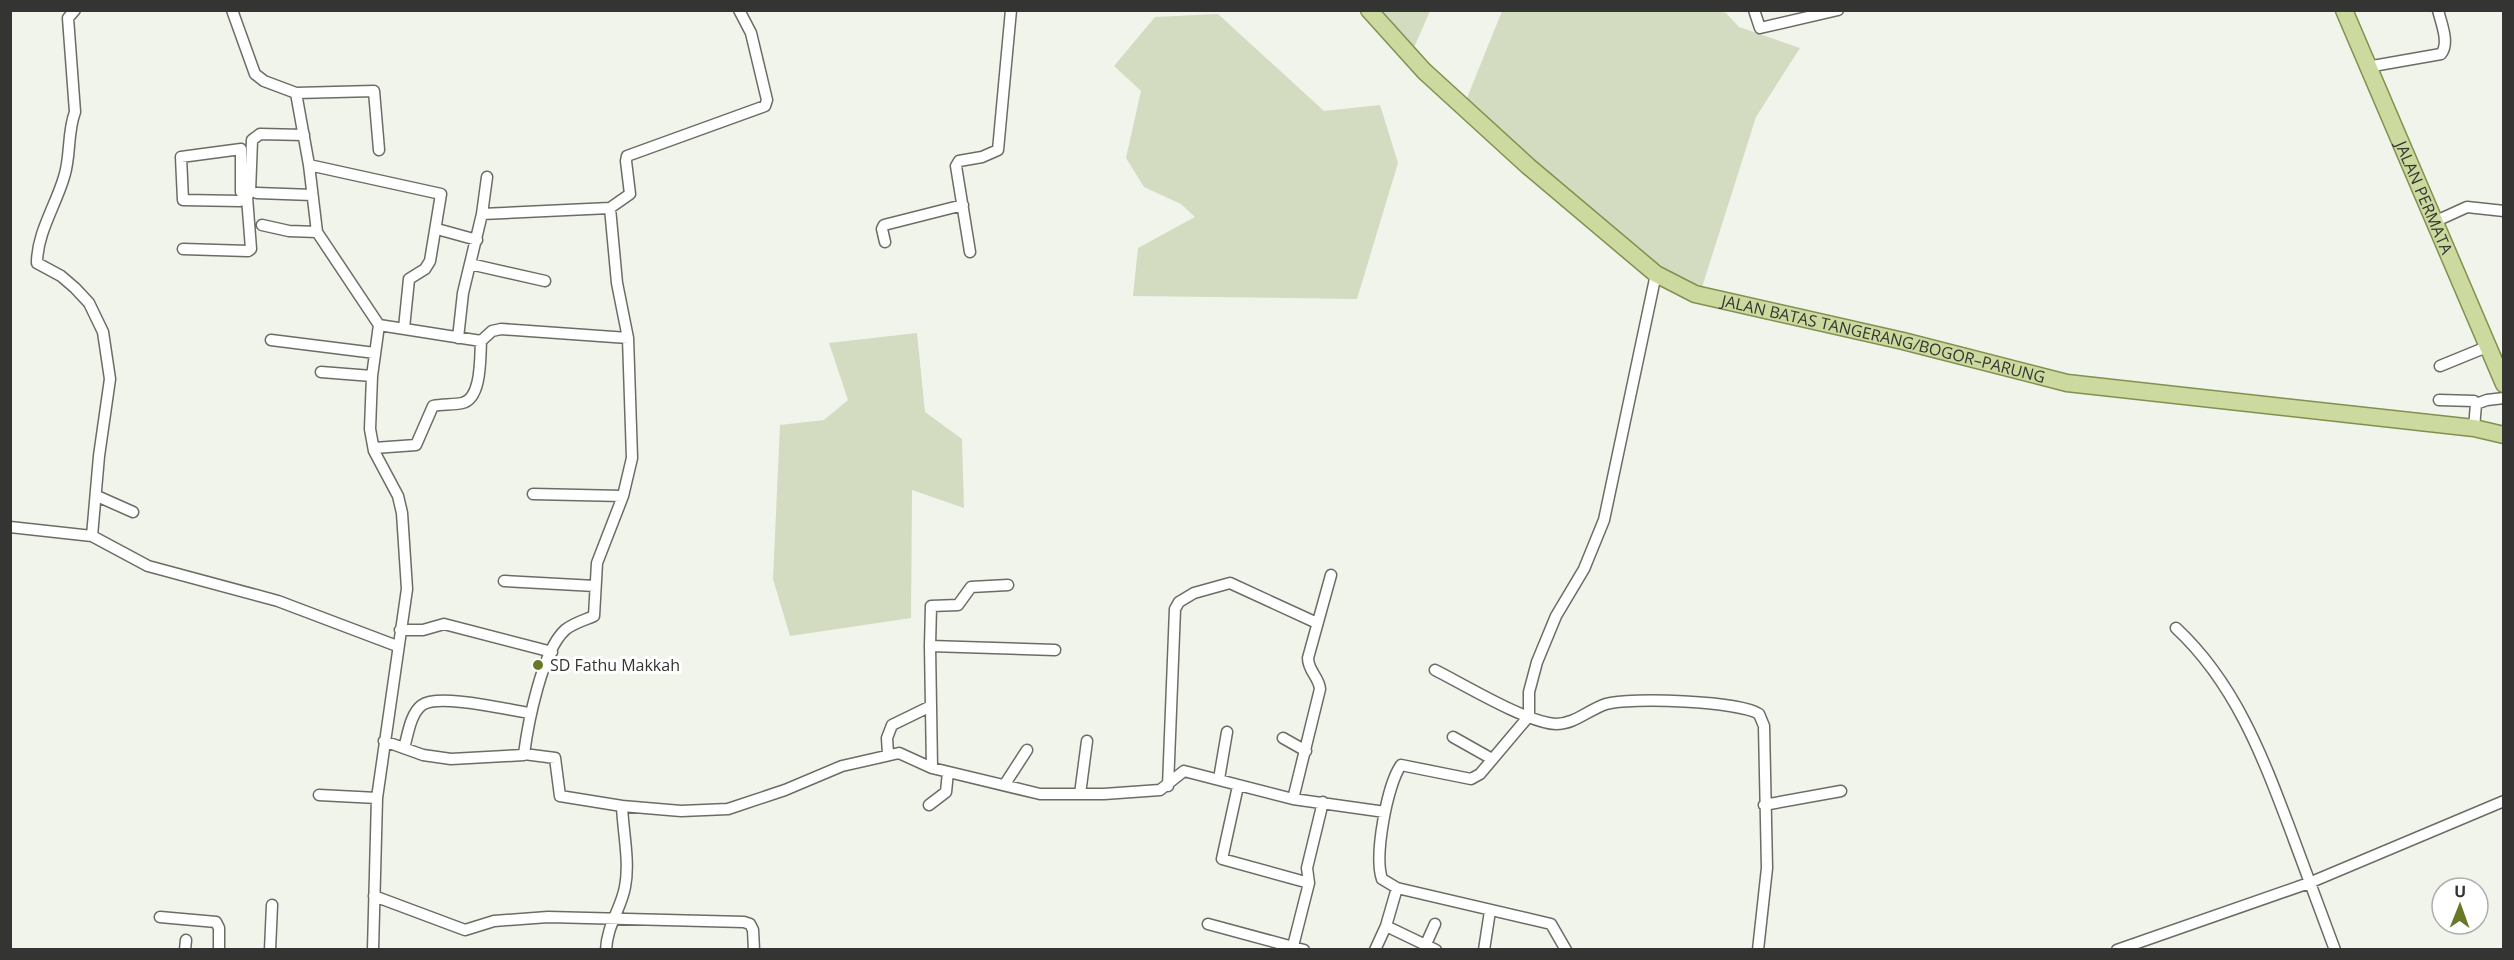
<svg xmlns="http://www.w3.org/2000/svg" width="2514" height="960" font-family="'Open Sans',sans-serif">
<rect width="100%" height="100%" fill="#f1f4eb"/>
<path fill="#d3dbc0" d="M1369,11h61l-18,41z
M1502,11h217l7,2 13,14 61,21 -44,69 -59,186 -236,-190z
M1218,14l106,97 56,-6 18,58 -41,136 -224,-3 5,-48 57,-31 -14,-13 -37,-17 -18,-29 15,-67 -27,-25 41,-49z
M917,333l8,79 37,27 2,69 -52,-18 -1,128 -121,18 -17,-57 7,-154 44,-5 24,-20 -19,-57z"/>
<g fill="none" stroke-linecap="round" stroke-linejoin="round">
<defs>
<path id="street" d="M232,10l23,64 9,7 32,12 13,72 8,67 62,93 -7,51 -2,53 4,22 24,45 4,17 5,76 -30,209 -4,152
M1754,10l6,18 78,-18
M2367,67l74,-13c9,-11 0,-31 -3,-44
M296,93l78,-2 5,59
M241,149v43l6,5 -7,4 -57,-1 -2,-43z
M309,165l132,29 -11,67 -5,8 -16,10 -5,49
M257,193l55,2
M610,208l7,75 11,55
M482,214l5,-37
M2434,222l33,-15 37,4
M262,225l27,6 28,1
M437,229l40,11
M885,242l-3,-13 2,-4 79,-20
M183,249l65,2 3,-2 -4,-52 3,-5 2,-52 8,-6 44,1
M970,252l-14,-86 3,-5 23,-4 16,-7 13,-140
M470,264l75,17
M379,325l102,16 11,-10 9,-2 127,9 4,120 -9,38 -26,67 -3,53c-9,4 -21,7 -29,14 -23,21 -37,93 -41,124l31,4 5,38 62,10c1,26 8,56 3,81 -4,22 -18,38 -19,63
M458,338l5,-45 19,-79 128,-6 20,-14 -4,-33 1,-5 138,-50 2,-6 -16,-67 -12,-23
M271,340l104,13
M2440,366l49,-20
M321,372l51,4
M2439,400l35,1 2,3 11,-4 17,-2
M2474,428l2,-24
M374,448l42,-3 17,-39c9,-2 20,-1 29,-3 20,-4 18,-46 19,-62
M533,494l90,2
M97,496l36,16
M10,527l82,9 7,-80 11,-77 -7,-47 -14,-29 -14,-15 -14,-12 -24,-13c0,-30 19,-58 27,-86 7,-21 3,-44 11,-65l-7,-94 7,-8
M92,536l56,30 130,35 119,45
M504,581l91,5
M2176,628c59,55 86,127 114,201 15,40 30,80 45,121
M400,630h23l21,-6 108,28
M930,646l1,-40 27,-1 13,-18 37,-2
M1435,670c28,14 92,53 121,54 19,0 32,-14 50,-20 24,-7 134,-3 153,10l5,12 3,142 -9,82
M1453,737l39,22
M1283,738l23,13
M384,741l39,14 28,4 73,-4
M404,748c4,-13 6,-34 18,-43 17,-12 86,5 108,8
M888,754l-1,-16 5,-13 39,-19
M932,768l-2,-122 125,4
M1219,779l8,-47
M1005,784l22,-34
M1168,786l7,-177 4,-7 15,-9 36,-10 87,40
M1238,786l-16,73 87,24
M1080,794l7,-53
M319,795l58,3
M1293,799l27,-110c-1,-12 -12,-18 -12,-31l23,-83
M929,805l17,-13 2,-20
M1764,805l77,-14
M622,806l59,5 47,-2 57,-19 57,-24 57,-13 33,15 108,26h64l56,-4 24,-19 109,28 92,13
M374,896l91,34 29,-9 54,-4 196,5 6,2 3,6 1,20
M160,917l56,5 3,6v22
M1208,924l96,26
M1386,926l50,24
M1426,944l9,-20
M185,950l1,-10
M270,950l2,-45
M1292,950l17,-67 -2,-15 16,-66
M1375,950l11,-24 11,-38
M1484,950l6,-39
M1566,950l-15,-26 -154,-36 -15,-9c-8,-23 5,-94 19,-114l70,14 9,-5 49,-58v-24l8,-30 19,-46 28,-47 20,-49 52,-246
M2117,950l192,-67 195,-82"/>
<g id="primary">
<path id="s1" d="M1369,10l55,61 104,95 128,108 39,20 208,47 164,42 407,45 30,7"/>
<path id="s2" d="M2344,10l160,374"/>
</g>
</defs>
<use href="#street" stroke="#6b6d65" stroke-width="13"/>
<use href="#primary" stroke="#81904f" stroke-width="19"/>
<use href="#street" stroke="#fff" stroke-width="10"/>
<use href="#primary" stroke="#ccda9f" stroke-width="16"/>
</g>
<circle fill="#677928" stroke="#fff" stroke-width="2" cx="538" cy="665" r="6"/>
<g text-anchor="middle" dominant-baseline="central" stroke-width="6" stroke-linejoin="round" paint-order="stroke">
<g font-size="16" fill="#343532" stroke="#fff">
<text stroke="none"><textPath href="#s2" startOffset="204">JALAN PERMATA</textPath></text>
<text stroke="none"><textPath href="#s1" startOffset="628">JALAN BATAS TANGERANG/BOGOR–PARUNG</textPath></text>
</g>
<g font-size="16" fill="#343532" stroke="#fff" text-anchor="start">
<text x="550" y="665">SD Fathu Makkah</text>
</g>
</g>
<rect width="2514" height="960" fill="none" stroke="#343532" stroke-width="24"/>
<g transform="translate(2460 906) rotate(1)"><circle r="28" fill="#ffffff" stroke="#aeaead" stroke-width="1.5"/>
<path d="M0-4.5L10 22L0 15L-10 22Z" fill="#677928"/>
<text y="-9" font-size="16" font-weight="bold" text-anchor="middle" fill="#343532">U</text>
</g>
</svg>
